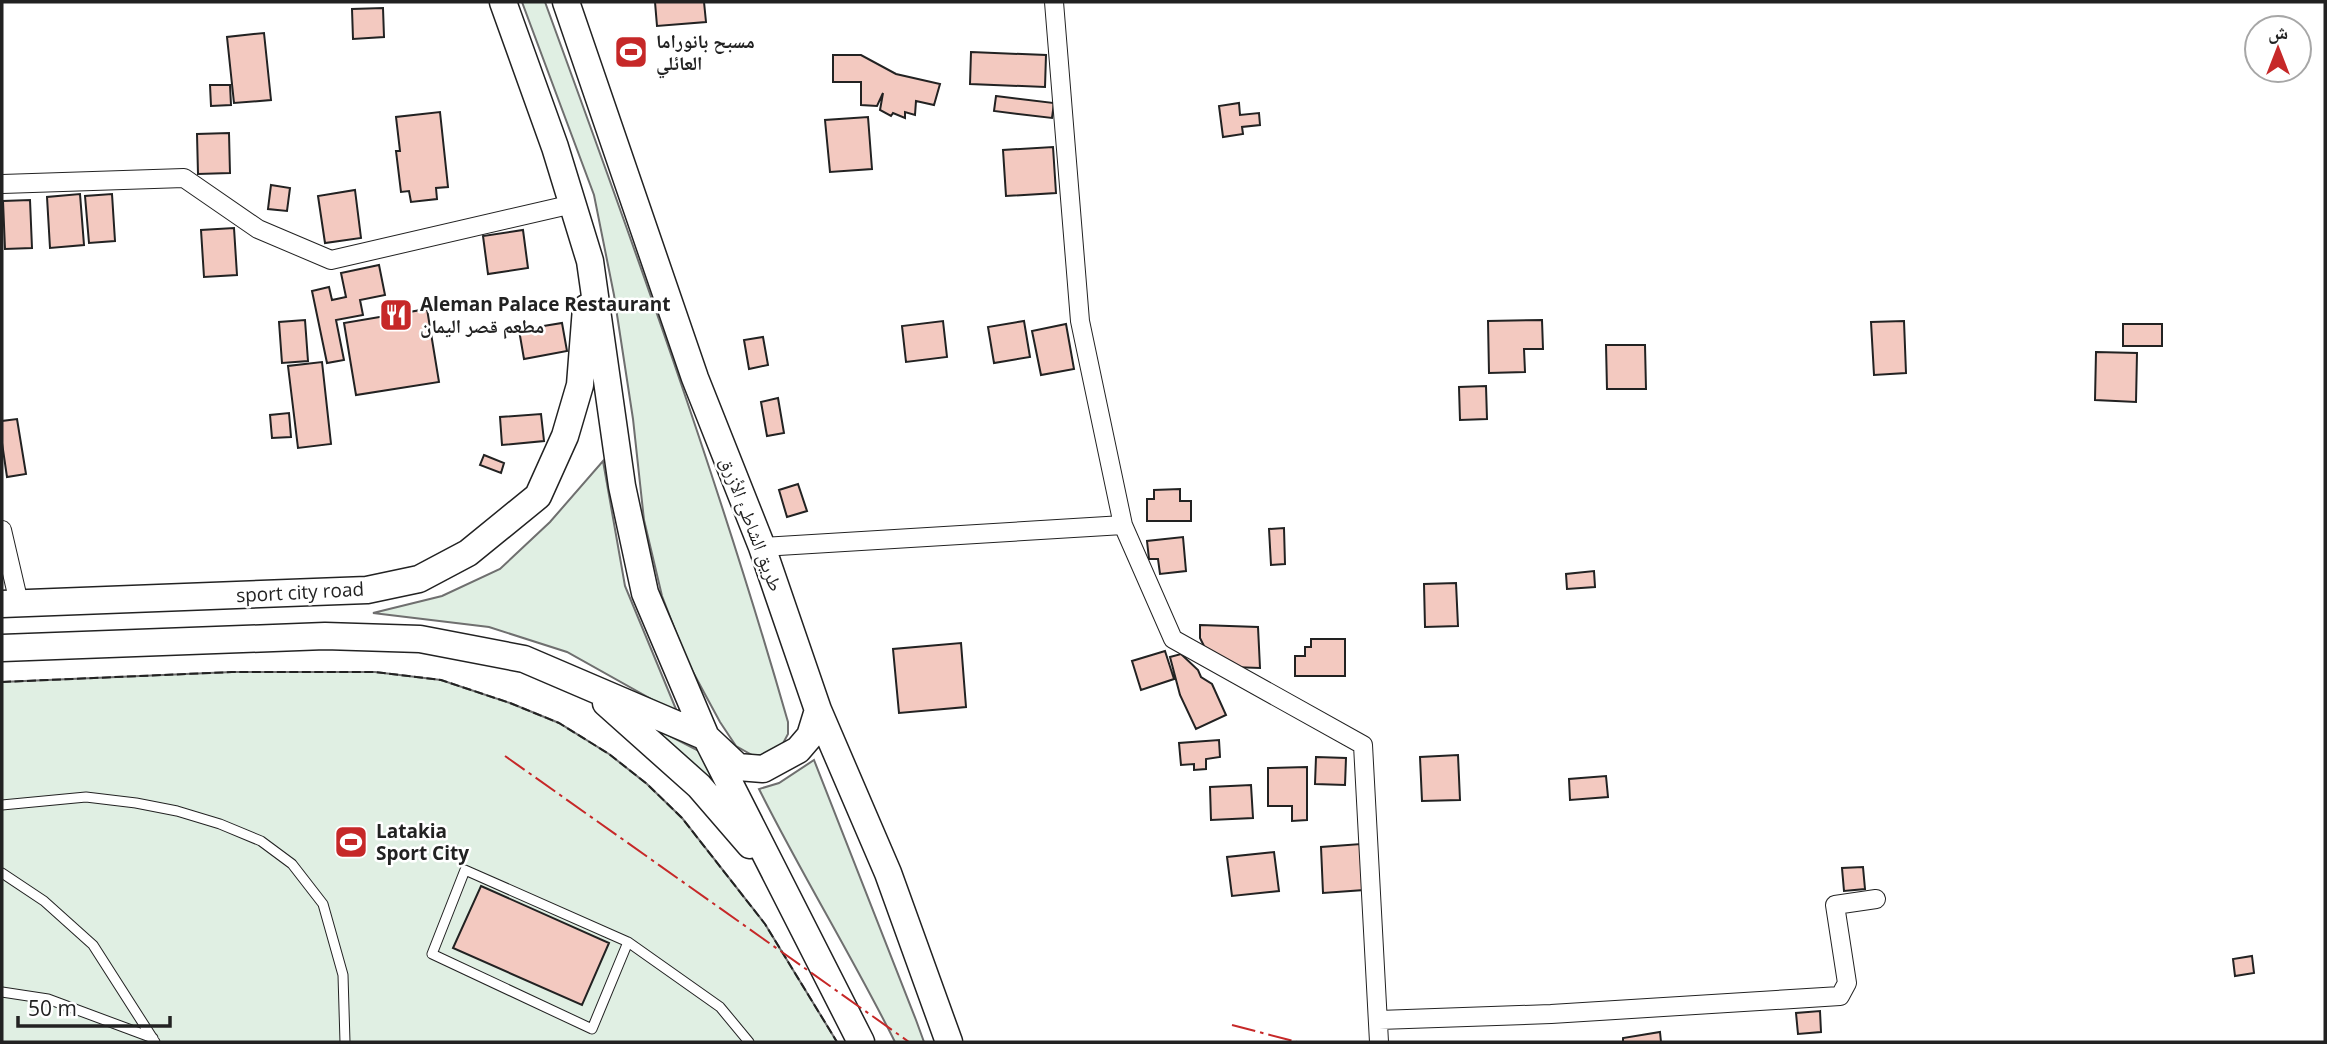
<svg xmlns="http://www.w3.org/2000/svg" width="2327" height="1044" font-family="'Open Sans','Noto Naskh Arabic',sans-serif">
<rect width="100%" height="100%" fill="#fff"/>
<path fill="#e0efe3" stroke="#6f6f6f" stroke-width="2" d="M522,2h23c87,238 173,476 243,720v12l-7,13 -16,8h-13l-16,-9 -16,-24 -33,-61 -25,-65 -18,-76 -11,-101 -19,-124 -20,-100z
M603,461l22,125 53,128 -111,-62 -78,-25 -116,-14 69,-17 58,-27 50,-47z
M232,672h143l66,8 69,23 49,20 50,31 38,30 35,34 83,106 72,118h-835v-360z
M639,720l60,31 22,44z
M814,760l102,260 8,22h-29c-43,-86 -93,-167 -136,-253l20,-6z"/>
<path fill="#f3c9c0" stroke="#222" stroke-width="2" d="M655,2h49l2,20 -49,4z
M383,8l1,29 -31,2 -1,-30z
M264,33l7,67 -37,3 -7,-66z
M971,52l75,3 -1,32 -75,-3z
M833,55h28l35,19 44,10 -6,21 -18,-4 -1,14 -10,-3v6l-12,-5 -2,3 -11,-6 3,-17 -6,13 -16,-1v-23h-28z
M210,85h20l1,20 -20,1z
M996,96l58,7 -2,15 -58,-7z
M1239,103l1,12 19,-2 1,12 -18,2 1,7 -20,3 -4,-31z
M440,112l8,75 -12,1 1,11 -26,3 -2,-11 -8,1 -5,-41h4l-4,-34z
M868,117l4,52 -42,3 -5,-52z
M229,133l1,40 -32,1 -1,-40z
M1053,147l3,46 -50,3 -3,-46z
M271,185l19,3 -3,23 -19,-2z
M355,190l6,48 -36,5 -7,-47z
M80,194l4,51 -34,3 -3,-51z
M112,194l3,47 -26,2 -4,-47z
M30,200l2,48 -27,1 -2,-48z
M234,228l3,47 -33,2 -3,-47z
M523,230l5,38 -40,6 -5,-38z
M379,265l6,30 -25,5 3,15 -27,5 8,40 -17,3 -15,-72 17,-4 3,13 14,-3 -5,-24z
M427,309l12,73 -83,13 -12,-72z
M305,320l3,41 -26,2 -3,-41z
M1542,320l1,29h-19l1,23 -36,1 -1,-52z
M943,321l4,36 -41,5 -4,-36z
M1024,321l6,36 -36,6 -6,-36z
M1904,321l2,52 -32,2 -3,-53z
M562,323l5,28 -43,8 -5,-29z
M1066,324l8,45 -33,6 -9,-44z
M2123,324h39v22h-39z
M763,337l5,28 -19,4 -5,-29z
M1606,345h39l1,44h-39z
M2096,352l41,1 -1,49 -41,-2z
M322,362l9,82 -33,4 -10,-82z
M1486,386l1,33 -27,1 -1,-33z
M778,398l6,35 -17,3 -6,-34z
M289,413l2,24 -19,1 -2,-23z
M541,414l3,27 -42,4 -2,-28z
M17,419l9,55 -19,3 -5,-34v-22z
M484,455l20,8 -3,10 -21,-8z
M798,484l9,27 -20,6 -8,-27z
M1180,489v12h11v20h-44v-22h7v-9z
M1284,528l1,36 -14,1 -2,-36z
M1183,537l3,34 -26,3 -2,-15h-9l-2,-18z
M1594,571l1,16 -28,2 -1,-15z
M1456,583l2,43 -33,1 -1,-43z
M1200,625l58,2 2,41 -28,-1 -24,-13 -8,-16z
M1311,639h34v37h-50v-20h10v-9h6z
M961,643l5,64 -67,6 -6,-64z
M1165,651l9,28 -33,11 -9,-29z
M1181,654l17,16 3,7 11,7 14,31 -30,14 -16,-34 -10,-38z
M1219,740l1,17 -14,2v10l-12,1v-6l-13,1 -2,-22z
M1458,755l2,45 -38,1 -2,-44z
M1316,757l30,1 -1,27 -30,-1z
M1307,767v53l-15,1v-15h-24v-38z
M1606,776l2,21 -38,3 -1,-21z
M1251,785l2,33 -42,2 -1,-33z
M1361,844l3,46 -41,3 -2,-46z
M1274,852l5,39 -47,5 -5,-39z
M1863,867l2,22 -21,2 -2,-23z
M481,886l128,57 -27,62 -129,-57z
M2252,956l2,17 -19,3 -2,-17z
M1820,1011l1,21 -23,2 -2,-21z
M1660,1032l1,10h-38v-4z"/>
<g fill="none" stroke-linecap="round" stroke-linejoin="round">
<defs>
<path id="lane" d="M2,805l84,-8 50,6 41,8 43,13 41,17 31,23 31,40 20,71 2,67
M2,873l42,28 49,44 62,97
M628,942l-36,87 -160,-75 33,-84 163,72 92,65 29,35
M2,992l46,7 105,39"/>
<path id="street" d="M1054,2l26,319 43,204 50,114 190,106 16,297
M2,184l182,-6 74,51 73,31 242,-56
M2,530l17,73
M762,547l361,-22
M1379,1020l172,-6 289,-18 7,-13 -12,-78 41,-6"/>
<path id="secondary" d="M503,2l52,145 35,114 32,225 23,107 61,144 155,305
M566,2l129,376 67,169 56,163 70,163 61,169
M2,604l365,-14 52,-11 49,-26 70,-57 27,-60 15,-51 6,-77
M2,648l323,-12 95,3 104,20 182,78 32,30 25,2 35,-19 12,-14 8,-26
M606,703l93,83 51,59"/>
</defs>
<use href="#lane" stroke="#222" stroke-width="11"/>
<use href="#street" stroke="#222" stroke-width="20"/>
<use href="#secondary" stroke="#222" stroke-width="29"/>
<use href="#lane" stroke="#fff" stroke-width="9"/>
<use href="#street" stroke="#fff" stroke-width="18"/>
<use href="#secondary" stroke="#fff" stroke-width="26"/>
<path stroke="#222" stroke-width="2" stroke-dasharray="9 3.5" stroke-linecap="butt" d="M2,682l230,-10h143l66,8 69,23 49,20 50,31 38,30 35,34 83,106 72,118"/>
<path stroke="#c62828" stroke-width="2" stroke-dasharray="24 5 3.5 5" stroke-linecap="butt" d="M505,756l404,286
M1232,1025l65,17"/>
</g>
<defs>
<symbol id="stadium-square" viewBox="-11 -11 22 22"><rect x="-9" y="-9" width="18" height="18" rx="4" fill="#c62828" stroke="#fff"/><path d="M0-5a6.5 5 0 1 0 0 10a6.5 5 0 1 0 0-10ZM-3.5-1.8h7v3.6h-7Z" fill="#fff"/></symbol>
<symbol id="restaurant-square" viewBox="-11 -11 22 22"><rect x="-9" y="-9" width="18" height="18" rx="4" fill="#c62828" stroke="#fff"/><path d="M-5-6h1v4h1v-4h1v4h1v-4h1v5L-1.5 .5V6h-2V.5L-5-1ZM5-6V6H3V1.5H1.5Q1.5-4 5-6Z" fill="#fff"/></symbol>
</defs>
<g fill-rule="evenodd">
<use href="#stadium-square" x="612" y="33" width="38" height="38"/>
<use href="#restaurant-square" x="377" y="296" width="38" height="38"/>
<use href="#stadium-square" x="332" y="823" width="38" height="38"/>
</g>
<g text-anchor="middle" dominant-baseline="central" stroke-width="5" stroke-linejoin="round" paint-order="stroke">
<g font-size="19" font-weight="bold" fill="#222" stroke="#fff" text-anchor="start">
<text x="656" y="41">مسبح بانوراما<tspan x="656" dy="22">العائلي</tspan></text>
<text x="420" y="304">Aleman Palace Restaurant<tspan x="420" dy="22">مطعم قصر اليمان</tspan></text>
<text x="376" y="831">Latakia<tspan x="376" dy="22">Sport City</tspan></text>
</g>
<g font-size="19" fill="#222" stroke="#fff">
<text transform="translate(752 524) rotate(69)">طريق الشاطئ الأزرق</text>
<text transform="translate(300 592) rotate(-3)">sport city road</text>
</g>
</g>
<rect width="2327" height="1044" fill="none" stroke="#222222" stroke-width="7"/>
<g transform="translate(2278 49)"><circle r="33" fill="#ffffff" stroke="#a7a7a7" stroke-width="2"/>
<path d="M0-5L12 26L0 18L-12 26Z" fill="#c62828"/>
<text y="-10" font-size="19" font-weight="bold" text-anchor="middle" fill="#222222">ش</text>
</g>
<path d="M18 1016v10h152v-10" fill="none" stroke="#222222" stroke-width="3.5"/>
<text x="28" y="1016" font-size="21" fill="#222222" stroke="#ffffff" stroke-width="5" paint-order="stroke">50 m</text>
</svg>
